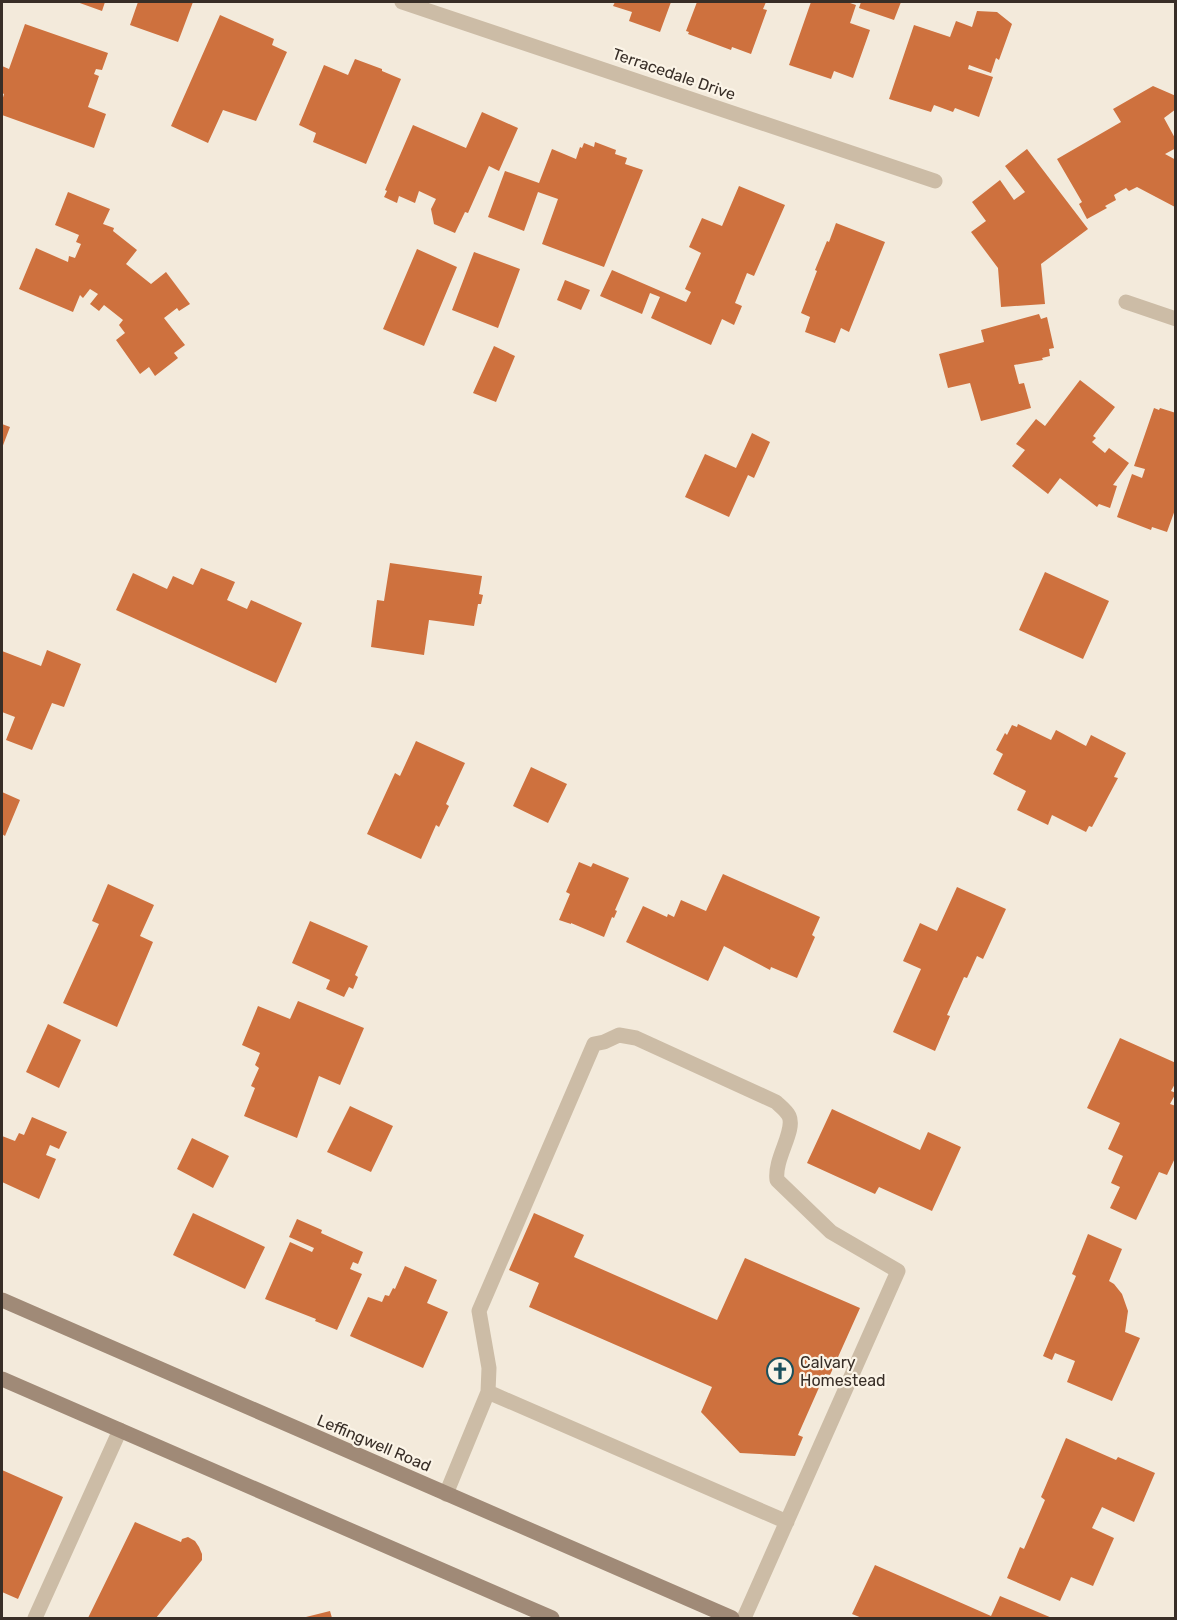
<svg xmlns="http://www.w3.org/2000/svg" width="1177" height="1620" font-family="Rubik,sans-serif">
<rect width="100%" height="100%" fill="#f3eadb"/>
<path fill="#ce713e" d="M77,2h28l-3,9z
M138,2h55l-15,40 -48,-17z
M615,2h56l-11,30 -31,-11 3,-9 -19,-6z
M697,2h69l-3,7 4,1 -16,44 -19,-7 -1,3 -43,-16 1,-2 -3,-1z
M811,2h36l9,3 -6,18 20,7 -17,48 -19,-7 -3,8 -42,-14z
M861,2h40l-7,18 -35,-12z
M977,11l20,1 15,12 -13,36 -3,-2 -5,15 -22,-8 -1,4 25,8 -14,40 -24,-9 -2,4 -19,-7 -3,7 -42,-13 25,-74 36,12 6,-16 16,6z
M220,15l54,24 -2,6 15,7 -31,69 -33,-11 -15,33 -37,-17z
M25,24l83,29 -6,17 -6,-1 -2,5 5,2 -11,31 18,7 -12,34 -92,-33v-14l2,-7 -2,-1v-27l7,3z
M355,59l27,10v2l19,8 -35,85 -53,-22 3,-9 -17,-8 25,-60 24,10z
M1153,86l23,10v13l-12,9 12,22v8l-11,6 11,6v46l-1,1 -38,-20 -8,4 -3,-3 -12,7 2,5 -11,6 2,2 -20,11 -8,-15 3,-2 -25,-43 64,-37 -8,-13z
M482,112l36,16 -19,43 -10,-5 -21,47 -3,-1 -10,21 -21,-9 -3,-15 5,-10 -17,-8 -4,12 -16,-7 -2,7 -13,-6 3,-6 -2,-1 28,-65 53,23z
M595,142l21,8 -1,4 12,4 -2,6 18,6 -39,97 -62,-23 16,-45 -20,-7 -14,39 -36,-14 17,-46 34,12 13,-34 24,10 4,-12 2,1 2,-5 10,4z
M1027,149l61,80 -47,35 4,40 -44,3 -3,-39 -27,-36 15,-11 -14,-19 28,-22 14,20 11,-8 -20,-26z
M739,186l46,19 -31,71 -7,-3 -12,30 7,3 -8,19 -12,-6 -11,26 -60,-27 9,-21 -10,-4 -8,21 -42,-18 12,-26 74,32 5,-10 -6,-3 16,-36 -12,-6 13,-29 20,8z
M68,192l42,17 -7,15 11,4 -1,3 24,19 -11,14 25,20 15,-12 24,32 -11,7 -2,-3 -13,10 21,27 -11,8 4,5 -23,18 -6,-9 -9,7 -24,-34 9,-7 -6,-8 4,-5 -19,-15 -5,6 -9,-7 8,-10 -8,-5 -7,9 -3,-3 -7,17 -54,-23 17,-41 32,14 1,-6 6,2 6,-14 -5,-2 3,-7 -24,-10z
M836,223l49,19 -36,90 -8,-4 -6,15 -30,-11 5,-15 -9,-4 16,-42 -2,-1 12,-29 2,1z
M417,249l40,18 -33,79 -41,-17z
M474,252l46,17 -22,59 -46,-18z
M565,280l25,10 -9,20 -24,-10z
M1039,314l2,5 6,-2 7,31 -5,1 1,7 -8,2 1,2 -29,5 5,19 5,-1 7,25 -50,13 -11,-38 -22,5 -9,-34 45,-12 -3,-12z
M494,346l21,10 -19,46 -23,-9z
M1080,380l35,27 -22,29 3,2 -4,4 13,11 4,-5 20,15 -16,22 4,1 -7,22 -11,-4 -2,3 -37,-29 -12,16 -36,-28 13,-16 -9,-6 20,-25 9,7z
M1154,408l5,2 1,-2 16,5v94l-9,25 -15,-5 -1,3 -34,-13 15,-43 10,4 3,-9 -11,-3z
M2,424l8,3 -8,21z
M752,433l18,9 -16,36 -6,-3 -19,42 -44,-20 20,-43 31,14z
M390,563l92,13 -3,18 4,1 -2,9h-3l-4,22 -45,-6 -5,35 -53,-8 6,-47 7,1z
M201,568l34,14 -8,18 20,9 4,-9 51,23 -26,60 -160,-73 17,-37 34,16 6,-13 20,9z
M1045,572l64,29 -26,58 -64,-29z
M47,650l34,14 -17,43 -12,-4 -20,47 -26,-10 9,-23 -13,-5v-61l39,15z
M1018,724l33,16 5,-10 30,16 5,-11 35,18 -12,24 4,1 -26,49 -3,-1 -3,6 -34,-17 -4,10 -31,-15 9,-19 -33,-17 10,-20 -7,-4 9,-17 2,2 5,-10 5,2z
M416,741l49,22 -19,41 3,2 -10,21 -3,-2 -15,34 -54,-25 28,-61 5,3z
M531,767l36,17 -19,39 -35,-17z
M2,792l18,8 -15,36 -3,-2z
M579,862l12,5 2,-4 36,15 -14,32 2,1 -3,7 -2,-1 -8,20 -33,-14v1l-12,-4 11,-26 -4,-2z
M723,874l97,43 -8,18 3,2 -18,41 -26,-11 -1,3 -46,-24 -16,35 -82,-39 17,-36 24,11 1,-3 6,3 7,-17 25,11z
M108,884l46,21 -14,31 13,6 -36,85 -54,-24 36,-79 -7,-3z
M957,887l49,22 -23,50 -6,-3 -10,22 -3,-1 -17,38 3,1 -15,35 -42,-19 28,-63 -18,-8 17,-38 17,8z
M310,921l58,25 -13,29 3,2 -5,12 -4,-2 -5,10 -18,-8 4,-9 -38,-17z
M298,1001l66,27 -24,57 -21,-9 -22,62 -53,-22 11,-28 -4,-2 8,-18 -4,-3 5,-12 -18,-8 16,-39 32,13z
M48,1024l33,16 -22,48 -33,-16z
M1120,1038l56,25v19l-5,9 5,2 -6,11 6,2v50l-9,19 -8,-3 -23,48 -26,-12 10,-21 -9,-4 12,-27 -15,-7 12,-26 -33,-15z
M350,1106l43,20 -22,46 -44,-20z
M832,1109l88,41 8,-18 33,15 -29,64 -53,-24 -4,7 -68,-31z
M32,1117l35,15 -8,17 -9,-4 -4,10 10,4 -17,40 -37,-17v-46l13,5 4,-8 5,2z
M192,1138l37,18 -16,32 -36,-19z
M193,1213l72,34 -20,42 -72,-34z
M534,1213l50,22 -10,22 143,63 28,-62 115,50 -30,67 -5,-1 -27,61 5,2 -8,19 -55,-3 -39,-41 11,-25 -183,-80 10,-24 -30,-13z
M297,1219l25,11 -1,3 42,19 -5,12 -5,-2 -3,7 12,5 -25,56 -22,-9 1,-2 -51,-20 25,-57 22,10 2,-4 -25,-11z
M1088,1234l34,15 -13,32 5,3 8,10 6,17 -3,21 15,6 -28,63 -45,-19 8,-21 -20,-8 -3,7 -9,-4 33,-80 -4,-2z
M405,1266l32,14 -10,23 21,9 -25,56 -73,-32 18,-39 14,5 3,-7 4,1 4,-8 2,1z
M1066,1438l50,22 2,-3 37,16 -21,49 -32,-15 -10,21 22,10 -21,48 -22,-9 -11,24 -53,-23 13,-31 4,2 21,-49 -4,-3z
M2,1470l61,27 -45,102 -16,-7z
M135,1522l46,20 1,-3 6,-2 7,4 4,6 3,7v6l-46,58h-68z
M875,1565l116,51 9,-20 52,22h-190l-10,-4z
M330,1611l2,7h-30z"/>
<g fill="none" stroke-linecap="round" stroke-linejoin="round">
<path stroke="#ccbca6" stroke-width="15" d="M488,1392l299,130
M446,1494l42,-102 1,-24 -10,-57 115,-267 10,-2 15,-7 17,3 140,64c4,4 10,8 13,14 7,15 -15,42 -12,64l54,52 67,39 -154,347
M35,1618l85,-188"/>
<path stroke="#ccbca6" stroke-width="15" d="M402,2l533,179
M1126,302l50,17"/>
<path stroke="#a08a77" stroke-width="15" d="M2,1300l730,318
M2,1379l550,239"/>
</g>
<defs>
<symbol id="church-ring" viewBox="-11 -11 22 22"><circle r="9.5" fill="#fbf4e7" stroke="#1a505c" stroke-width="1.5"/><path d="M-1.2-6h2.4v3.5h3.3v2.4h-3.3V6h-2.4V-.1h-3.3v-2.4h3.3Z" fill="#1a505c"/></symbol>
</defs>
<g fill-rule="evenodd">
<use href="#church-ring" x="765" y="1356" width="30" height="30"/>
</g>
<g text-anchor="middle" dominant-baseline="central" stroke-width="4.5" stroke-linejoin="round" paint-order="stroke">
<g font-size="16" fill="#382e27" stroke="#fbf4e7">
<text transform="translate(674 74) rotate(19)">Terracedale Drive</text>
<text transform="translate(374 1443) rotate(23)">Leffingwell Road</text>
</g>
<g font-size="16" fill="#382e27" stroke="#fbf4e7" text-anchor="start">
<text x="800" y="1362">Calvary<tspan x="800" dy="18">Homestead</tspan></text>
</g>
</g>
<rect width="1177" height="1620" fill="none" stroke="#382e27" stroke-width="6"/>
</svg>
